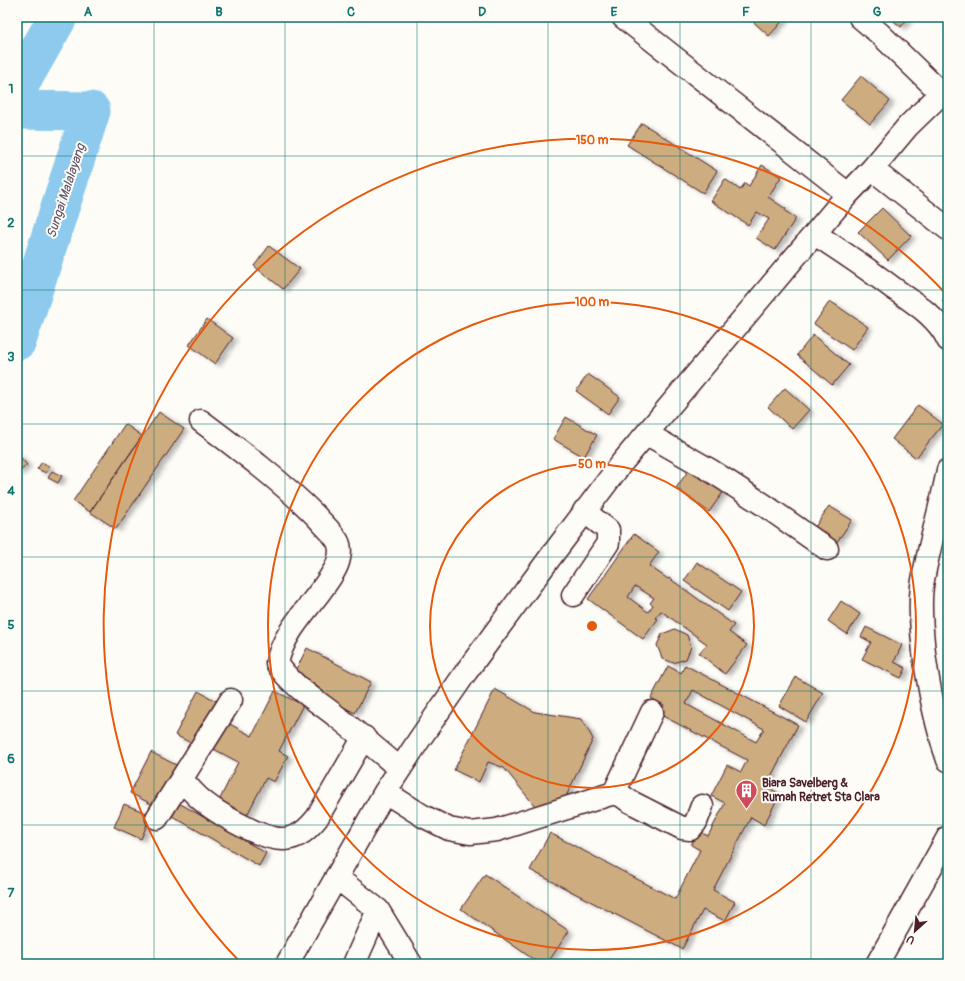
<svg xmlns="http://www.w3.org/2000/svg" width="965" height="981" font-family="Pangolin,sans-serif">
<defs>
<filter id="shadow"><feDropShadow dx="4.5" dy="2.5" stdDeviation="2" flood-color="#0004"/></filter>
</defs>
<rect width="100%" height="100%" fill="#fdfcf7"/>
<filter id="ink" filterUnits="userSpaceOnUse"><feTurbulence type="fractalNoise" baseFrequency=".025" numOctaves="2"/><feDisplacementMap in="SourceGraphic" scale="8" xChannelSelector="R" yChannelSelector="G"/><feConvolveMatrix kernelMatrix="1 2 1 2 8 2 1 2 1" color-interpolation-filters="sRGB"/></filter>
<g filter="url(#ink)">
<g fill="none" stroke-linecap="round" stroke-linejoin="round">
<path stroke="#8dcaed" stroke-width="39" d="M17,89l41,-72
M17,110l74,1 -74,230"/>
</g>
<path fill="#cdac80" stroke="#4a1f2b" fill-rule="evenodd" filter="url(#shadow)" d="M748,17h38l-17,19z
M889,17h20l-8,10z
M861,76l29,25 -20,23 -29,-24z
M642,123l75,48 -14,22 -76,-48z
M762,165l19,12 -13,20 18,12 -1,2 11,7 -21,32 -19,-12 13,-19 -12,-7 -9,13 -37,-24 14,-22 15,11 5,-7 4,3z
M882,208l29,28 -23,24 -30,-28z
M269,246l31,23 -17,20 -29,-23z
M948,295v11l-6,-5z
M830,301l38,26 -16,23 -38,-26z
M207,319l26,19 -18,26 -26,-19z
M813,335l36,30 -17,20 -35,-30z
M588,374l32,23 -12,17 -32,-23z
M785,388l24,22 -17,19 -24,-22z
M918,405l25,19 -27,34 -24,-19z
M159,412l25,17 -68,100 -26,-17z
M566,417l31,18 -13,22 -31,-18z
M125,424l17,12 -52,76 -17,-11z
M17,453l10,12 -10,9z
M42,462l8,5 -4,6 -9,-4z
M693,464l33,24 -17,24 -33,-24z
M52,471l10,5 -4,7 -10,-5z
M829,506l23,14 -15,22 -22,-15z
M634,534l25,18 -10,14 19,13 1,-1 65,47 -5,7 18,13 -22,29 -26,-21 8,-9 -46,-33 -6,7 3,1 -15,20 -55,-40zM635,586l19,12 -4,5 3,2 -5,7 -20,-15z
M697,562l44,30 -13,19 -44,-30z
M841,601l19,13 -13,20 -19,-13z
M866,627l36,18 -8,17 12,6 -5,10 -39,-19 9,-17 -10,-5z
M675,629l12,6 4,12 -5,12 -13,4 -11,-5 -5,-13 5,-11z
M307,648l64,34 -16,31 -64,-34z
M685,665l113,60 -32,61 14,8 -16,31 -13,-8 -38,73 22,12 -10,19 -22,-11 -21,39 -152,-79 20,-37 125,66 25,-49 -9,-5 7,-14 10,5 17,-33 -14,-7 16,-31 14,7 6,-12 -88,-46 5,-9 -13,-7 17,-32 13,7zM693,690l71,39 -8,13 -70,-38z
M796,677l27,16 -17,29 -27,-16z
M495,689l40,23 47,7 11,20 -30,64 -24,8 -35,-43 -16,-6 -9,20 -25,-12z
M198,691l20,11 -23,43 -20,-10z
M275,691l28,14 -24,46 9,5 -14,26 -8,-4 -22,43 -28,-14 22,-45 -28,-15 14,-26 28,15z
M151,752l27,14 -21,41 -27,-14z
M179,803l87,50 -7,13 -87,-50z
M124,804l27,11 -10,24 -27,-12z
M485,874l84,57 -22,33h-7l-79,-55z"/>
<g fill="none" stroke-linecap="round" stroke-linejoin="round">
<defs>
<path id="minor" d="M623,17l225,177
M860,17l20,17 61,59
M872,169l76,60
M815,234c26,17 53,35 78,54 20,14 45,29 55,52
M201,421c40,30 80,60 115,95 5,6 19,19 22,26 4,8 1,21 -4,29 -18,32 -49,55 -57,92 12,21 40,38 59,53 22,17 43,35 64,53
M647,434l63,36 54,35 63,44
M948,470c-7,39 -20,77 -26,116 -3,22 0,45 2,67 5,37 12,72 24,107
M573,595l35,-52v-13l-24,-19
M182,780c4,4 8,9 12,13 16,17 67,47 90,46 15,-1 24,-10 33,-21l47,-81
M385,792l38,24 26,13 21,4 27,-3 117,-37 8,3 7,5 53,27 8,1 6,-7 6,-16
M614,793l38,-81
M157,818l74,-118
M336,877l42,33 33,54
M287,964l98,-172 34,-52 47,-68 83,-113 71,-94 228,-271 24,-25 36,-43 40,-39
M354,964l24,-54
M877,964l71,-127"/>
</defs>
<use href="#minor" stroke="#4a1f2b" stroke-width="25"/>
<use href="#minor" stroke="#fdfcf7" stroke-width="22"/>
</g>
</g>
<path fill="none" stroke="#0f766e" stroke-width="1" stroke-opacity="0.55" d="M154,17v947M285,17v947M417,17v947M548,17v947M680,17v947M811,17v947M17,156h931M17,290h931M17,424h931M17,557h931M17,691h931M17,825h931"/>
<g fill="none" stroke="#e8590c" stroke-width="2">
<circle cx="592" cy="626" r="162"/>
<circle cx="592" cy="626" r="324"/>
<path d="M242 964A486 486 0 1 1 947 295"/>
</g>
<defs>
<symbol id="building-pin" viewBox="-11 -11 22 30"><path d="M0 17L-7.5 6A9.5 9.5 0 1 1 7.5 6Z" fill="#d1495b" stroke="#fdfcf7"/><path d="M-4-6H4V6H1V3H-1V6H-4ZM-2.5-4.3h1.7v1.8h-1.7ZM.8-4.3h1.7v1.8H.8ZM-2.5-1h1.7V.8h-1.7ZM.8-1h1.7V.8H.8Z" fill="#fff"/></symbol>
</defs>
<g fill-rule="evenodd">
<use href="#building-pin" x="734" y="778" width="25" height="34"/>
</g>
<g text-anchor="middle" dominant-baseline="central" stroke-width="4" stroke-linejoin="round" paint-order="stroke">
<g font-size="12" font-weight="bold" fill="#4a1f2b" stroke="#fdfcf7" text-anchor="start">
<text x="762" y="783">Biara Savelberg &amp;<tspan x="762" dy="14">Rumah Retret Sta Clara</tspan></text>
</g>
<g font-size="13" font-style="italic" fill="#5e5265" stroke="#fdfcf7">
<text transform="translate(66 191) rotate(-72)">Sungai Malalayang</text>
</g>
</g>
<circle cx="592" cy="626" r="6" fill="#e8590c" stroke="#fdfcf7" stroke-width="2"/>
<g font-size="12" text-anchor="middle" font-weight="bold" fill="#e8590c" stroke="#fdfcf7" stroke-width="4" stroke-linejoin="round" paint-order="stroke">
<text x="592" y="144">150 m</text>
<text x="592" y="306">100 m</text>
<text x="592" y="468">50 m</text>
</g>
<rect width="965" height="981" fill="none" stroke="#fdfcf7" stroke-width="44"/>
<g transform="translate(915 931) rotate(207)" stroke="#fdfcf7" stroke-width="3" paint-order="stroke">
<path d="M0-3L7 15L0 10L-7 15Z" fill="#4a1f2b"/>
<text y="-6" font-size="11" font-weight="bold" text-anchor="middle" fill="#4a1f2b">U</text>
</g>
<rect x="22" y="22" width="921" height="937" fill="none" stroke="#0f766e" stroke-width="1.5"/>
<g font-size="13" text-anchor="middle" font-weight="bold" fill="#0f766e">
<text x="88" y="16">A</text>
<text x="219" y="16">B</text>
<text x="351" y="16">C</text>
<text x="482" y="16">D</text>
<text x="614" y="16">E</text>
<text x="746" y="16">F</text>
<text x="877" y="16">G</text>
<text x="11" y="93">1</text>
<text x="11" y="227">2</text>
<text x="11" y="361">3</text>
<text x="11" y="495">4</text>
<text x="11" y="629">5</text>
<text x="11" y="763">6</text>
<text x="11" y="897">7</text>
</g>
</svg>
